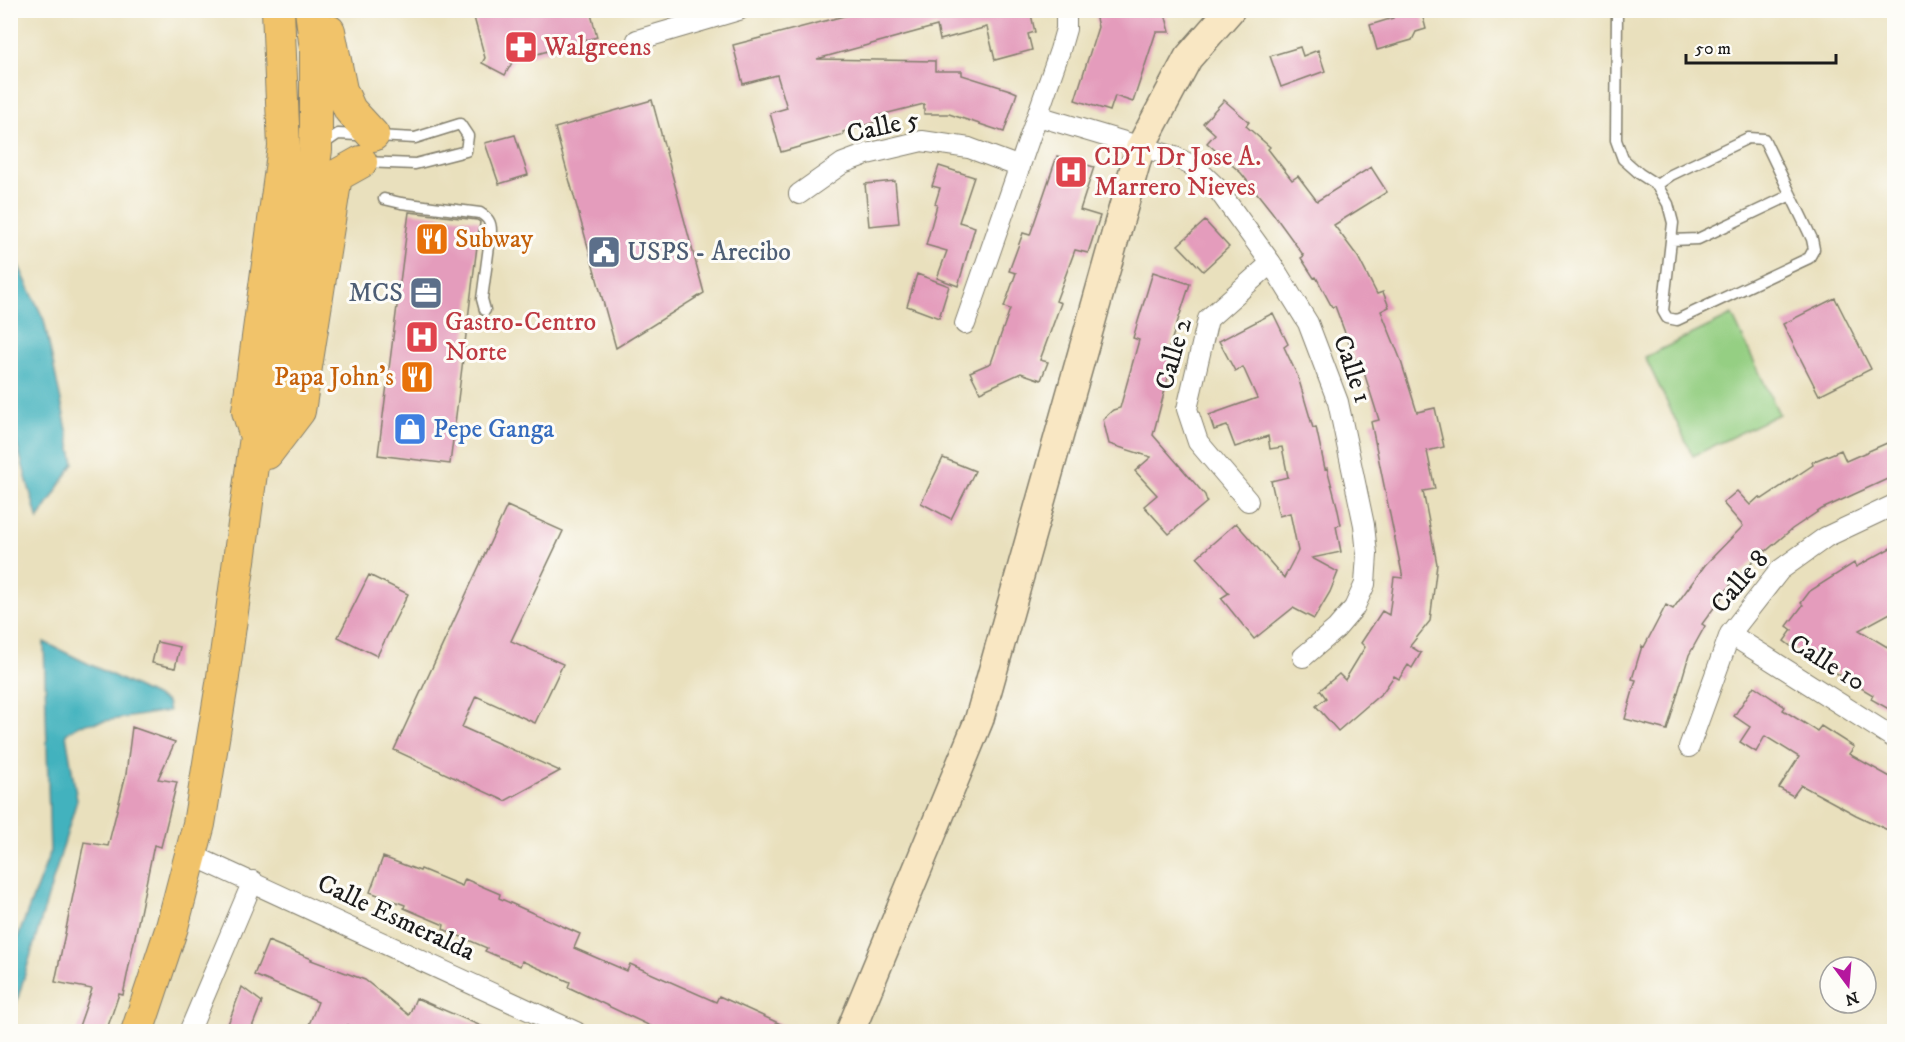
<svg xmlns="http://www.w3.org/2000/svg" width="1905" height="1042" font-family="'IM FELL DW Pica',serif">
<rect width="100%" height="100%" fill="#fdfcf7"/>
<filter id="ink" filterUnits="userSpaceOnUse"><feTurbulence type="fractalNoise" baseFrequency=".0167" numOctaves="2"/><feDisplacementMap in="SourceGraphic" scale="12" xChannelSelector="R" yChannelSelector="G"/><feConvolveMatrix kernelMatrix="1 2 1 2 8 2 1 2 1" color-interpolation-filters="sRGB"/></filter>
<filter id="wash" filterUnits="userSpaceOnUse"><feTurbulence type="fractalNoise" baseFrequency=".008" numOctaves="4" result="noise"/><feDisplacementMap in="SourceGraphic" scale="24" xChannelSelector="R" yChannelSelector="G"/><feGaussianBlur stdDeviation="1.35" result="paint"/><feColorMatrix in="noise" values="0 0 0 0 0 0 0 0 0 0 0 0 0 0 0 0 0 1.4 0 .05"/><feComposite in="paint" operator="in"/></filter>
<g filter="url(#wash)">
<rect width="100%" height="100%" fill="#e9e0bd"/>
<path fill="#95cf83" stroke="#587650" stroke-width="1.5" d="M1732,315l47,99 -86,42 -48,-99z"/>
<path fill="#43b2be" stroke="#30676d" stroke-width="1.5" d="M11,249l33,71 30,143 -36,57 -21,-75 -6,-41z
M44,642l123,60 2,9 -90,14 -13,9 11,66 -66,221v-66l39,-102z"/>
<g id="blocks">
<path fill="#e49cbc" d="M472,10h118l7,27 -84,24 -8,14 -23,-12 3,-5z
M851,10h179l5,22 -7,2 4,16 -37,10 -8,-33 -47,13 -3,-14 -120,33 118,2v10h27v4l48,15 7,3 -13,39 -55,-18h-25v-10l-44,11 2,5 -39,12 1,2 -63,18 -11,-39 17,-5 -10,-33 -34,9 -10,-39 119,-31z
M1094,10h70l6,22h-14l-23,70 -18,-6 -5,15 -35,-11 23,-73z
M1390,10h31l5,19 -10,3 -4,8 -35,10 -7,-25 23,-7z
M1300,47l3,9 15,-6 7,21 -44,16 -11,-31z
M652,100l52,193 -88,55 -61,-220z
M1224,100l25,22 -3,4 24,21 -2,2 24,31 6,-4 19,25 54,-34 16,25 -53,33 24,32 19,37 6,-2 6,15 -8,4 19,47 17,54 18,-4 9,39 -17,4 8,38 -12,2 14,73 -7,57 -20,25 11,7 -9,15 -4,-3 -9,14 -5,-3 -11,16 -45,39 -22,-25 10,-8 -6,-8 19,-16 6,6 20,-33 -4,-4 21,-32 7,4 5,-38 9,1 -32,-156 8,-2 -17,-54 -4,2 -23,-62 -3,1 -16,-30 -2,1 -13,-20 3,-2 -32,-44 -31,-39 -34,-30 8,-9 -12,-11z
M515,135l13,40 -29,9 -14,-41z
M1057,156l37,11 -14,43 20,6 -12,37 -13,-3 -19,51 5,2 -21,57 8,2 -7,18 -20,-7 -41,19 -10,-20 21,-9 19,-54 -6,-2 12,-34 -7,-2 14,-38 7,2z
M939,166l35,11 -15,45 16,5 -17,59 -21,-8 10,-27 -21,-6 11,-40 -2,-1 5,-16 -8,-2z
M895,181l4,42 -30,3 -4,-42z
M409,212l68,8 3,2 -30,242 -72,-9z
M1205,221l24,26 -26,24 -25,-26z
M1153,272l37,12 -24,73 7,2 -20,76 52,60 2,7 -38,32 -25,-28 13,-11 -22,-24 16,-14 -42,-13 -6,-25 10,-9 7,-2 19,-68 -6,-2z
M917,274l32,12 -10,32 -32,-12z
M1835,298l36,71 -52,26 -36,-71z
M1273,313l15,31 -4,3 14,30 15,51 3,-1 9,42 2,-1 10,38 4,19 -5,1 5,26 -29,6 26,14 -8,20 -16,27 -21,-11 -39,31 -33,-41 8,-5 -32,-36 39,-34 48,55 14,-27 -8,-38 -11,3 -8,-35 17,-4 -6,-30 -12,2 -2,-13 -33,11 -8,-21 -13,4 -5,-15 48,-17 -14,-31 -8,4 -16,-30z
M1894,440v36l-72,33 -30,20 -26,22 -2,-1 -29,29 -33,45 3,2 -16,29 -22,75 -42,-11 11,-39 -4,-1 10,-33 2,1 22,-42 7,4 32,-44 38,-39 -20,-23 14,-12 13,14 9,-8 3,2 51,-34 -1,-3 29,-12 5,11z
M943,458l32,13 -24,48 -30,-16z
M507,506l56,25 -52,110 52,23 -28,59 -59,-27 -14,31 98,44 -55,30 -111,-51z
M1894,546v65l-35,19 35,21v61l-23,-13 2,-4 -65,-39 -1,2 -23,-17 8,-11 -5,-4 16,-21 -2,-2 9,-12 44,-28 2,4z
M369,575l39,19 -31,62 -39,-19z
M157,642l23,5 -5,21 -23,-5z
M1754,686l31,21 -2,3 34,21 4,-5 33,21 -5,7 45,25v54l-38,-18 -55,-30 -8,11 -14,-8 20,-31 -34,-21 -9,16 -16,-10 10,-15 -16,-11z
M132,727l43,15 -17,37 19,3 -16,65 -7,-2 -31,150 -4,-1 -13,38h-29l15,-43 -37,-7 29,-140 24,4 18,-72z
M383,857l37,14 1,-2 41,17 3,-7 35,15 -1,4 81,36 -6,14 53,23 3,-7 86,38 3,-6 79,36h-135l-95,-45 2,-5 -48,-21 -2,5 -35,-15 2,-3 -44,-19 1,-4 -40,-17 1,-3 -35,-13z
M268,941l44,18 -1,1 54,20 44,35 7,-17 79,34h-130l-17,-7 -2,7h-40l12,-30 -64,-27z
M242,987l20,15 -12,30h-25z"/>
</g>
</g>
<g filter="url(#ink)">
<use href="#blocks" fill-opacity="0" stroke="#827e6c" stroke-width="1.5"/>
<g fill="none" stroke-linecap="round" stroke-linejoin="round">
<defs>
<path id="lane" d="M1617,10l-1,130 7,19 17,15 17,11 11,19 5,19 -10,88 4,7 10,2 132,-62 5,-9 -2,-10 -48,-100 -16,-1 -77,37 -14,10
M322,145l16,-11 77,4 45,-14 8,12 -2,15 -51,13 -52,-2
M384,199l17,4 79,10c8,5 11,9 11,18l-9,68 3,11
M1671,240l27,-1 93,-44"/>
<path id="street" d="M637,40l102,-30
M1038,116l137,41 20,10 21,20 55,76 37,60 30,79 26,123 3,29 -2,30 -11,24 -18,21 -33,28
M799,194l44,-31 24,-9 55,-13 47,7 51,19
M965,324l95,-274 6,-21v-19
M1248,501l-50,-59 -11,-33 21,-90 63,-56
M1730,634l164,104
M1689,747l41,-113 50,-64 46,-33 68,-32
M192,855l384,177
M189,1032l64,-151"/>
<path id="secondary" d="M850,1032l129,-312 161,-572 48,-90 42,-48"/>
<path id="primary" d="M329,31l12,59 9,20 23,25
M256,437l16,-23 10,-73 23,-118 11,-73v-101l-5,-39
M267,453l32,-42 37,-235 25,-14
M137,1032l35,-105 27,-103 23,-140 34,-247 -8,-26 36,-264 -6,-137"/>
</defs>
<use href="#lane" stroke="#827e6c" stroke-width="13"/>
<use href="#street" stroke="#827e6c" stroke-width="22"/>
<use href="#secondary" stroke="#827e6c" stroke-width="31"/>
<use href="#primary" stroke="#827e6c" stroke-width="34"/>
<use href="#lane" stroke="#fff" stroke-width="10"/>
<use href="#street" stroke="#fff" stroke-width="20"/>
<use href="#secondary" stroke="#f9e7c3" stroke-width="28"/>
<use href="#primary" stroke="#f1c36a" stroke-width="32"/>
</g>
</g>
<defs>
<symbol id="pharmacy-square" viewBox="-11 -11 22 22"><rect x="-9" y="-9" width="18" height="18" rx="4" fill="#e0444e" stroke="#fdfcf7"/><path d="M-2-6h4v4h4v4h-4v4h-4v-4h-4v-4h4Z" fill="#fff"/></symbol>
<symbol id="hospital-square" viewBox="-11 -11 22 22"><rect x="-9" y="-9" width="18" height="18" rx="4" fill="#e0444e" stroke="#fdfcf7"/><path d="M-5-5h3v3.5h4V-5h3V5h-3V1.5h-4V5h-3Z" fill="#fff"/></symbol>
<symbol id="restaurant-square" viewBox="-11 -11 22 22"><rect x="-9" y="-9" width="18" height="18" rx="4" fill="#e8710a" stroke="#fdfcf7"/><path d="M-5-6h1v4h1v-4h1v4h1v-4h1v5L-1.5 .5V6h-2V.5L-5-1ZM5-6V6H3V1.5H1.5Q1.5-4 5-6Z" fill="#fff"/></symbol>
<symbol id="civic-square" viewBox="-11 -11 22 22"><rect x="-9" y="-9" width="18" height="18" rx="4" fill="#5c6f8a" stroke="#fdfcf7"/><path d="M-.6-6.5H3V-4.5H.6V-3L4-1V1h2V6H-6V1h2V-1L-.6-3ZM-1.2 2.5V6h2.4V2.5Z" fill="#fff"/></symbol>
<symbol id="office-square" viewBox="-11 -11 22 22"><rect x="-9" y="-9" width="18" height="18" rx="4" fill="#5c6f8a" stroke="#fdfcf7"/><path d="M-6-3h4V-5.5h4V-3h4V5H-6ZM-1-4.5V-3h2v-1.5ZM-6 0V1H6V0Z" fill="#fff"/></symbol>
<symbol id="shop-square" viewBox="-11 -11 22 22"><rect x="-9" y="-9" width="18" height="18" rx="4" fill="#3f7fe0" stroke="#fdfcf7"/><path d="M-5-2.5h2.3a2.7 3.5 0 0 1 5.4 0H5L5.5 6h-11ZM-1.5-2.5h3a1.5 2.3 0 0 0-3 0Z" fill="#fff"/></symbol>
</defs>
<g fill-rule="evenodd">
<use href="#pharmacy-square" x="502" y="28" width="38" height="38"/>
<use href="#hospital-square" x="1052" y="153" width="38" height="38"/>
<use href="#restaurant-square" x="413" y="220" width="38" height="38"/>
<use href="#civic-square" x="585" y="233" width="38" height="38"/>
<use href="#office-square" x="407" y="274" width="38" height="38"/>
<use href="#hospital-square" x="403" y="318" width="38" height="38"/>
<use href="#restaurant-square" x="398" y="358" width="38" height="38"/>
<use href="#shop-square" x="391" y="410" width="38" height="38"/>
</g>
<g text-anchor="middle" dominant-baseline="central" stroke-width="6" stroke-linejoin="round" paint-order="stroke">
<g font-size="26" fill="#be3a42" stroke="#fdfcf7" text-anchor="start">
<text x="544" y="47">Walgreens</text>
<text x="1094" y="157">CDT Dr Jose A.<tspan x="1094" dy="30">Marrero Nieves</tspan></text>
<text x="445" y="322">Gastro-Centro<tspan x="445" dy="30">Norte</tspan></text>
</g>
<g font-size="26" fill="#1c1c1c" stroke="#fdfcf7">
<text transform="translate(883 127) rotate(-13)">Calle 5</text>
<text transform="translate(1174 354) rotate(-74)">Calle 2</text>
<text transform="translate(1352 369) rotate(71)">Calle 1</text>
<text transform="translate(1740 582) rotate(-50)">Calle 8</text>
<text transform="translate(1827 663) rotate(32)">Calle 10</text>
<text transform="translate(396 918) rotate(25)">Calle Esmeralda</text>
</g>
<g font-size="26" fill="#c56008" stroke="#fdfcf7" text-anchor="start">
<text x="455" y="239">Subway</text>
<text x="394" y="377" text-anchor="end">Papa John's</text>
</g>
<g font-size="26" fill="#4e5e75" stroke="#fdfcf7" text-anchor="start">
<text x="627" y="252">USPS - Arecibo</text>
<text x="403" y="293" text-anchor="end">MCS</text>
</g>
<g font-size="26" fill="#366cbe" stroke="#fdfcf7" text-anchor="start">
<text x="433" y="429">Pepe Ganga</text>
</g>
</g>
<rect width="1905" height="1042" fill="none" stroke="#fdfcf7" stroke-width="36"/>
<g transform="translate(1848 985) rotate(164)"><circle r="28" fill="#fdfcf7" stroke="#a3a29f" stroke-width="1.5"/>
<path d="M0-4.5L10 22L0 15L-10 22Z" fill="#b5179e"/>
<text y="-9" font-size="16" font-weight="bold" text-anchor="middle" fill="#1c1c1c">N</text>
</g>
<path d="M1686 54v9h150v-9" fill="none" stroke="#1c1c1c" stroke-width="3"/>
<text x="1695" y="54" font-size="18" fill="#1c1c1c" stroke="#fdfcf7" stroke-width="4.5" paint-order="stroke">50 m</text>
</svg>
